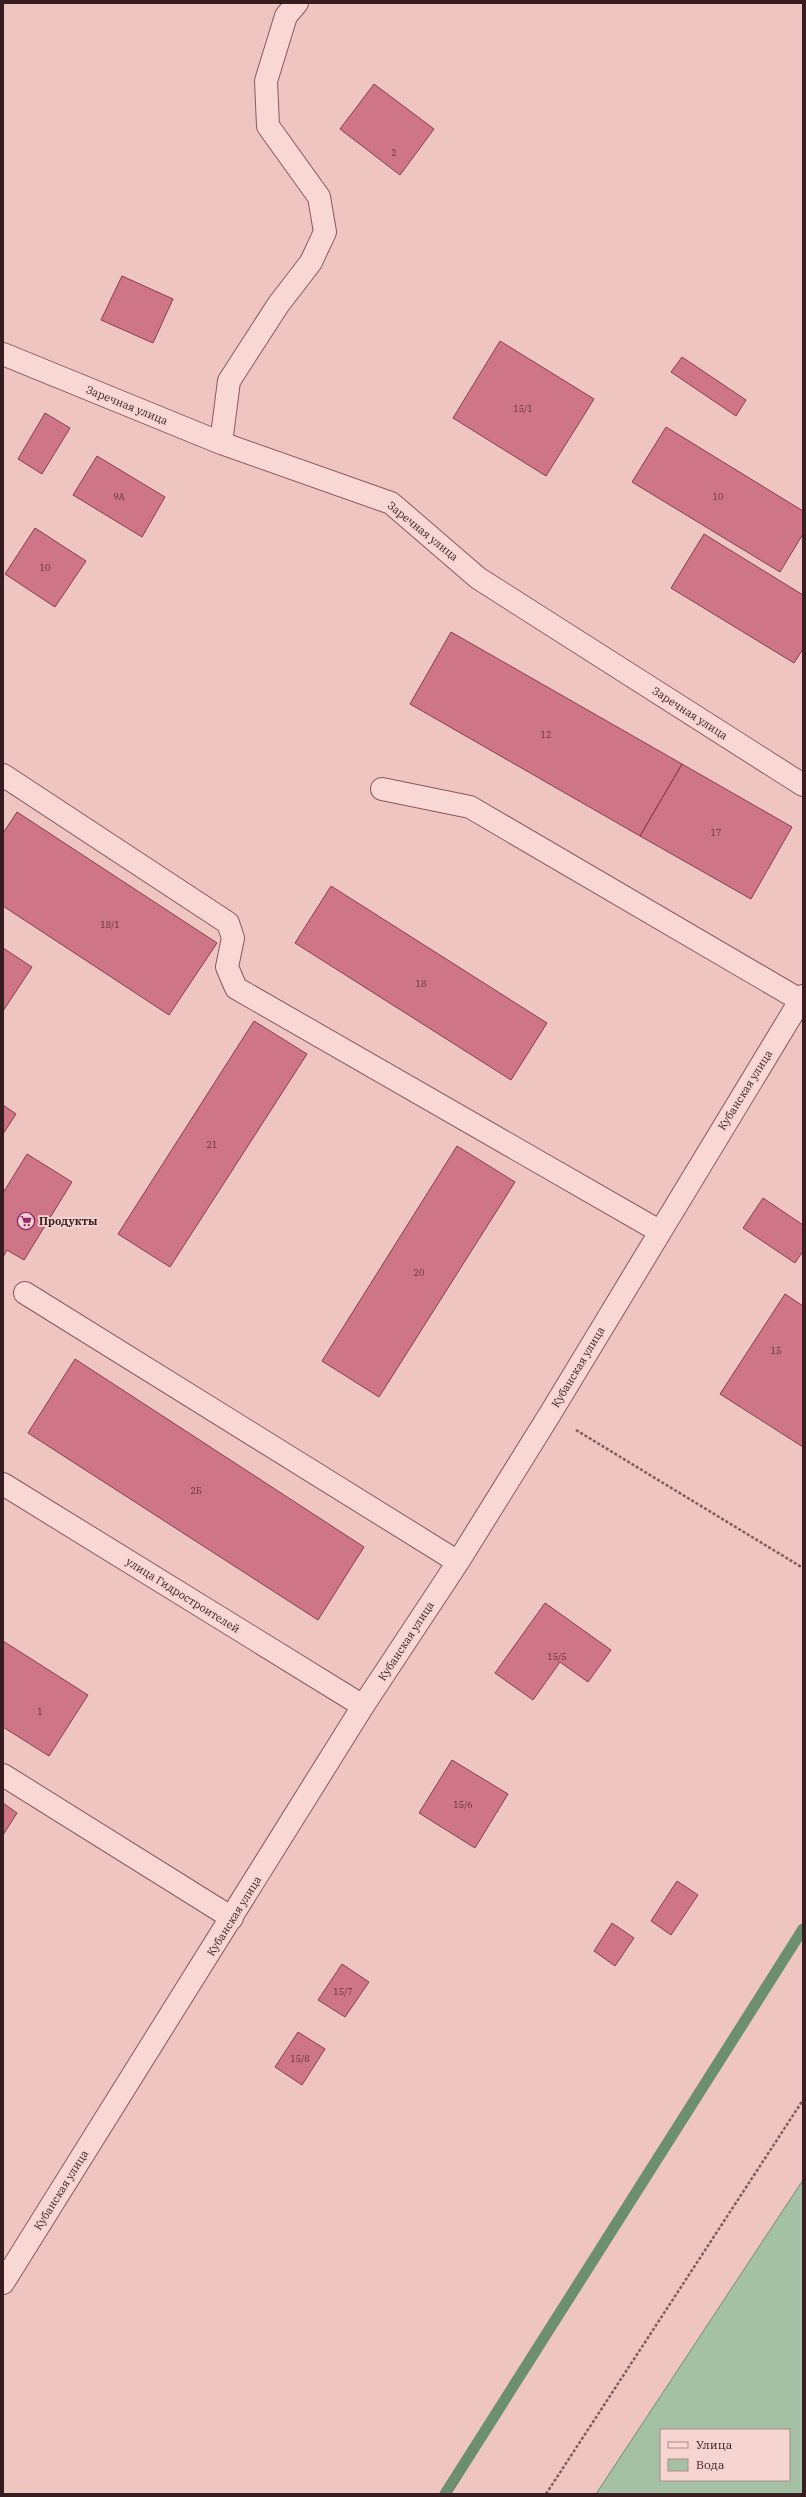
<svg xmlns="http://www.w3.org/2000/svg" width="806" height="2497" font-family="'IBM Plex Serif',serif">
<rect width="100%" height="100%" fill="#efc5c1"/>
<path fill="#a4c1a6" stroke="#6b8f6f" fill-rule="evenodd" d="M803,2180v314h-207zM661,2430h128v50h-128z"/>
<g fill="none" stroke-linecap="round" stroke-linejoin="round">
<path stroke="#6b8f6f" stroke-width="11" d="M445,2494l358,-565"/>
</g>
<path fill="#ce7687" stroke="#883d4e" d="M374,84l60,45 -34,46 -60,-46z
M122,276l51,23 -20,44 -52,-23z
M500,341l94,58 -48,77 -93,-58z
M682,357l64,43 -10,16 -65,-44z
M45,413l25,15 -28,46 -24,-15z
M666,427l137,84v23l-23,38 -148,-90z
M97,456l68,41 -23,40 -69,-42z
M35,528l51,33 -31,46 -50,-33z
M704,534l99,61v54l-9,14 -123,-75z
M451,632l231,132 -42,72 -230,-132z
M682,764l110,63 -41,72 -111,-63z
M17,812l200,131 -48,72 -166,-109v-73z
M331,886l216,137 -36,57 -216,-137z
M3,948l29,19 -29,44z
M254,1021l53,33 -137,213 -52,-33z
M3,1105l13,9 -13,20z
M457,1146l58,36 -136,215 -57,-36z
M27,1154l45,28 -48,78 -17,-10 -4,7v-64z
M763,1198l40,27v26l-8,12 -52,-35z
M785,1294l18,12v141l-83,-53z
M75,1359l289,188 -46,73 -290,-187z
M545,1603l66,47 -23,32 -28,-20 -27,38 -38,-27z
M3,1641l85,54 -39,61 -46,-29z
M452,1760l56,34 -33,54 -56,-35z
M3,1803l14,10 -14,22z
M677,1881l21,14 -27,40 -20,-14z
M612,1923l22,15 -19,28 -21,-15z
M342,1964l27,18 -24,35 -27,-17z
M298,2032l27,17 -23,36 -27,-18z"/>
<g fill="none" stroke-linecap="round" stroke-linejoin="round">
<defs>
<path id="minor" d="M3,354l218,89 170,60 87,75 325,207
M221,443l8,-62 49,-76 33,-43 14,-30 -6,-35 -51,-71 -2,-45 20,-65 11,-13
M3,775l225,148 5,15 -6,29 9,21 423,243
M382,789l88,18 330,193
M25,1293l433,269
M3,1484l360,222
M3,1775l229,143
M3,2283l360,-577 95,-144 92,-148 253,-418"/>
</defs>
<use href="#minor" stroke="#89585c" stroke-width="24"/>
<path stroke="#89585c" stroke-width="2.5" stroke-dasharray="3 2" stroke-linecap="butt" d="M576,1430l227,138
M546,2494l257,-394"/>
<use href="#minor" stroke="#f9d7d4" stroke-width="22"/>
</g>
<defs>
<symbol id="supermarket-ring" viewBox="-11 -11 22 22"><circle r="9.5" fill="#f6d4d1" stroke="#99276e" stroke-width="1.5"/><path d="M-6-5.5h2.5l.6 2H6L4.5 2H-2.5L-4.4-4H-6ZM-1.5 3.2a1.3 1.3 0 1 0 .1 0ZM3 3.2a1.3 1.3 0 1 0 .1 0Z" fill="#99276e"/></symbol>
</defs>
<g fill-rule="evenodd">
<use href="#supermarket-ring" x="16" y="1211" width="20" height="20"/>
</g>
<g text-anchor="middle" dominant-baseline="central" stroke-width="3.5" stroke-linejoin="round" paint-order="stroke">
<g font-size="9" fill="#5e333a">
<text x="394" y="152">2</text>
<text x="523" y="408">15/1</text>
<text x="119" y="496">9А</text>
<text x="718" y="496">10</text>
<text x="45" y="567">10</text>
<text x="546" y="734">12</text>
<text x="716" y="832">17</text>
<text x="110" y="924">18/1</text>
<text x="421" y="983">18</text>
<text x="212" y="1144">21</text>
<text x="419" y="1272">20</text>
<text x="776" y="1350">15</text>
<text x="196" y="1490">2Б</text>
<text x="557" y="1656">15/5</text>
<text x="40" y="1711">1</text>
<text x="463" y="1804">15/6</text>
<text x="343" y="1991">15/7</text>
<text x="300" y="2058">15/8</text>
</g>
<g font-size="11" fill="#381d20" stroke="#f6d4d1">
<text transform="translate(127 405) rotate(22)">Заречная улица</text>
<text transform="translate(423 531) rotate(39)">Заречная улица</text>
<text transform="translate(690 713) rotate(33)">Заречная улица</text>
<text transform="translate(745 1090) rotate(-58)">Кубанская улица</text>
<text transform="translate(578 1367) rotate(-59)">Кубанская улица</text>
<text transform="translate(183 1595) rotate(32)">улица Гидростроителей</text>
<text transform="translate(406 1641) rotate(-57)">Кубанская улица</text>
<text transform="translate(234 1916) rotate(-58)">Кубанская улица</text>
<text transform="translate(61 2190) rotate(-58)">Кубанская улица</text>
</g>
<g font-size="11" font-weight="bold" fill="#381d20" stroke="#f6d4d1" text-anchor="start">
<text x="39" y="1221">Продукты</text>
</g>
</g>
<rect width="806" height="2497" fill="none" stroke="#381d20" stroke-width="8"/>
<rect x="660" y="2429" width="130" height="52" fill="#f6d4d1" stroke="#aa8b8a"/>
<rect x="668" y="2442" width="20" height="6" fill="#f9d7d4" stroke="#aa8b8a"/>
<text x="696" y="2449" font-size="12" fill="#381d20">Улица</text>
<rect x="668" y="2459" width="20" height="12" fill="#a4c1a6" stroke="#aa8b8a"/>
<text x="696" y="2469" font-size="12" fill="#381d20">Вода</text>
</svg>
